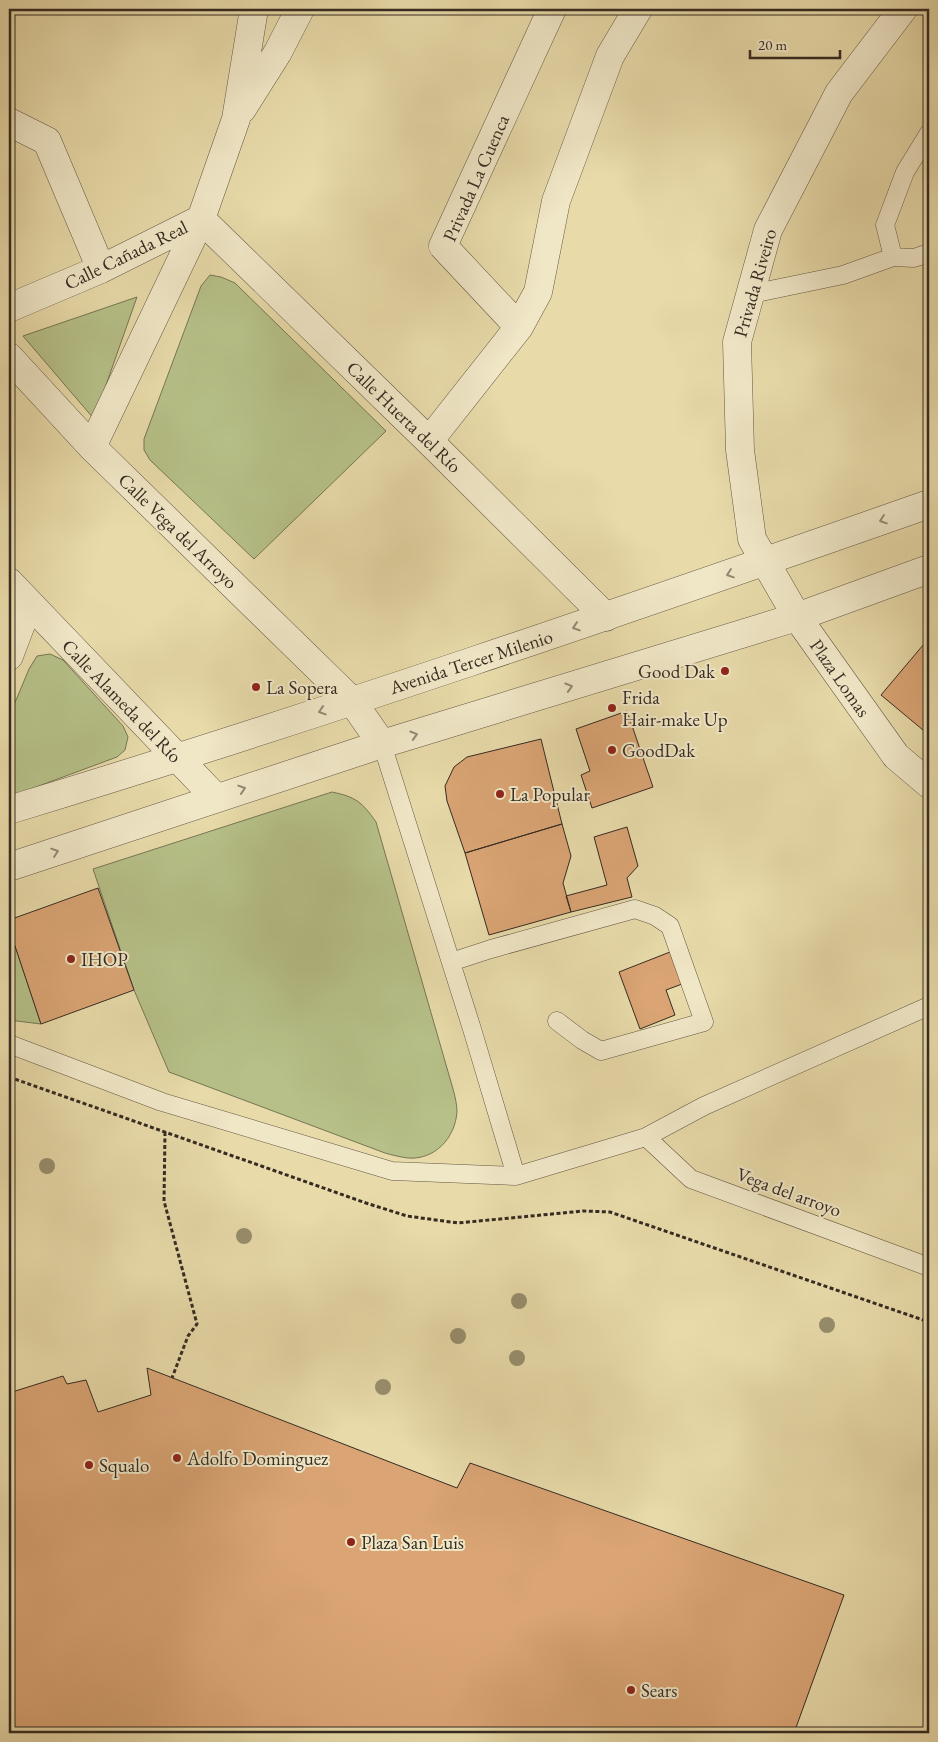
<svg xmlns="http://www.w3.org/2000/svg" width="938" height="1742" font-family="'EB Garamond',serif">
<rect width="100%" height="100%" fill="#e8daa9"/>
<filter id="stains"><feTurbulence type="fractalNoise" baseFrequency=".004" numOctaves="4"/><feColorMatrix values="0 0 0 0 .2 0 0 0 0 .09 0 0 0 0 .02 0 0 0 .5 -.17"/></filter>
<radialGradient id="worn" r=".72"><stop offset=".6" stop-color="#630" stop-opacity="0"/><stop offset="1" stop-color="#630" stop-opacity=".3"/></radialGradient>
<path fill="#b6c088" stroke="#767655" d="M210,275l11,2 14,6 151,148 -132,128 -104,-99 -6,-10v-11l57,-153z
M137,297l-43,122 -71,-83z
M50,654l13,6 60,66 5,11 -3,13 -8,7 -108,40v-80l20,-48 8,-13z
M332,792c24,5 30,10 44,30l77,267c2,7 4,16 4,23 -2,26 -22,48 -49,46 -8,-1 -16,-3 -23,-5l-216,-81 -35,-82 -41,-121z
M9,928l32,96 -32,-4v-12l5,-14 -5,-3z"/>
<path fill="#daa474" stroke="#352b22" d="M929,638v97l-48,-40z
M627,711l26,76 -61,21 -11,-33 9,-4 -14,-42z
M541,739l21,85 -97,29 -18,-52 -2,-15 9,-19 13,-10z
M562,824l9,32 -8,27 8,29 -82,23 -24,-82z
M627,827l11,39 -11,12 5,19 -61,15 -5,-16 41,-11 -13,-48z
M98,888l36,102 -93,34 -32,-96v-8z
M670,952l12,32 -16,6 9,25 -35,14 -21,-57z
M147,1368l310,120 13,-25 374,132 -50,138h-785v-340l54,-17 4,8 19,-4 12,32 53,-17z"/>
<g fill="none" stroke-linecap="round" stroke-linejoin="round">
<defs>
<path id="service" d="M929,133l-24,39 -20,53 8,32 21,1 15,-5
M751,294l92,-19 50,-18
M382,744l90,285 44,147
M451,962l40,-13 144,-40 20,7 15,10 34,96 -103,29 -19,-11 -25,-19
M9,1044l153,58 230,69 124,5 130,-39 58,-31 225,-100
M646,1137l45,42 238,88"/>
<path id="minor" d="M903,9l-64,84 -71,137 -31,112 3,108 12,89 45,78 99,139 33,28
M242,109l36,-57 22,-43
M9,122l38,19 54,128
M201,219l228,222 177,176
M9,308l92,-39 100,-50
M519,327l-76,-81 109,-237
M9,357l83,90 260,254 30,43
M429,441l90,-114 19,-35 18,-91 54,-145 28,-47
M92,447l109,-228 35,-100 18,-110
M9,582l207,216
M9,656l20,-53"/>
<path id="tertiary" d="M9,810c309,-94 615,-199 920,-306
M9,867l373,-123 415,-127 132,-48"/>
</defs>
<use href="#service" stroke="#625744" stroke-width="19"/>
<use href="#minor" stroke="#625744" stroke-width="29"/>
<use href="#tertiary" stroke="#625744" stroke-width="29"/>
<path stroke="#352b22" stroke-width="3" stroke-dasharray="4 2.5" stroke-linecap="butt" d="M9,1077l357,126 41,13 51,7 125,-12 27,1 319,110
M165,1132l-1,69 33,123 -9,12 -16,42"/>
<use href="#service" stroke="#f0e7c7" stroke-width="18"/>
<use href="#minor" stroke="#f0e7c7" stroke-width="28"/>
<use href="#tertiary" stroke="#f0e7c7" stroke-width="28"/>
</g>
<g fill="#978e6d">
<circle cx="47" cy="1166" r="8"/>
<circle cx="244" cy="1236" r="8"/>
<circle cx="519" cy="1301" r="8"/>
<circle cx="827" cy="1325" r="8"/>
<circle cx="458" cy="1336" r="8"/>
<circle cx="517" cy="1358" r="8"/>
<circle cx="383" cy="1387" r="8"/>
</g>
<defs><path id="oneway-chevron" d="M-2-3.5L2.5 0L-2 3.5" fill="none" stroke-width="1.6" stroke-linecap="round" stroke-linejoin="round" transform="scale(1.25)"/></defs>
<g stroke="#928974">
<use href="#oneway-chevron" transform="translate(883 520) rotate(161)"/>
<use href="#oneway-chevron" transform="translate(730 574) rotate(161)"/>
<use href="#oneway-chevron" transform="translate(576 627) rotate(162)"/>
<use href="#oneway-chevron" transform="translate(569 687) rotate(-17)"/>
<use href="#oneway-chevron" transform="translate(322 711) rotate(162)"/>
<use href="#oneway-chevron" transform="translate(414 735) rotate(-17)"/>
<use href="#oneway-chevron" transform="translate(242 789) rotate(-18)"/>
<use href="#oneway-chevron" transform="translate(55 852) rotate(-19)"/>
</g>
<g fill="#8f2418" stroke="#f0e7c7" stroke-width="2">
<circle cx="725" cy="671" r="5"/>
<circle cx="256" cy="687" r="5"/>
<circle cx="612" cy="708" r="5"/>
<circle cx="612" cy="750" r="5"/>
<circle cx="500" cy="794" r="5"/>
<circle cx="71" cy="959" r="5"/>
<circle cx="177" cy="1458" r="5"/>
<circle cx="89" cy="1465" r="5"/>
<circle cx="351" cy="1542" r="5"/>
<circle cx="631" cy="1690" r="5"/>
</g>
<g text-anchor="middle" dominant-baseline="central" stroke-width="4" stroke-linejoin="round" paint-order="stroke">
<g font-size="19" fill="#352b22" stroke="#f0e7c7">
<text transform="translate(476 178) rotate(-66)">Privada La Cuenca</text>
<text transform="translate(126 255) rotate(-26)">Calle Cañada Real</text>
<text transform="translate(755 283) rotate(-74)">Privada Riveiro</text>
<text transform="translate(404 417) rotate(44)">Calle Huerta del Río</text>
<text transform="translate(178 531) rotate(44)">Calle Vega del Arroyo</text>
<text transform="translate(471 662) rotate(-18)">Avenida Tercer Milenio</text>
<text transform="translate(840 678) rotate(55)">Plaza Lomas</text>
<text transform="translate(122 701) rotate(46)">Calle Alameda del Río</text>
<text transform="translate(789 1192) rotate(20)">Vega del arroyo</text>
</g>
<g font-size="19" fill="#352b22" stroke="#f0e7c7" text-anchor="start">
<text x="715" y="671" text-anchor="end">Good Dak</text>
<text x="266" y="687">La Sopera</text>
<text x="622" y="697">Frida<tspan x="622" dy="22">Hair-make Up</tspan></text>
<text x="622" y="750">GoodDak</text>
<text x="510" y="794">La Popular</text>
<text x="81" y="959">IHOP</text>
<text x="187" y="1458">Adolfo Dominguez</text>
<text x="99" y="1465">Squalo</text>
<text x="361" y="1542">Plaza San Luis</text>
<text x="641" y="1690">Sears</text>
</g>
</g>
<rect width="938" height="1742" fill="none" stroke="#e8daa9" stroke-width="30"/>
<rect x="10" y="10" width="918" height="1722" fill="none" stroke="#352b22" stroke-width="2.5"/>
<rect x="15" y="15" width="908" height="1712" fill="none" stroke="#352b22"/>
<path d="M750 50v8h90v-8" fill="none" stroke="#352b22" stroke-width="2.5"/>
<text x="758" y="50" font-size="15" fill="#352b22" stroke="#f0e7c7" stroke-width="4" paint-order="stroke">20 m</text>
<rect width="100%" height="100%" filter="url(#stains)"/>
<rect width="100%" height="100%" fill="url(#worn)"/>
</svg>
